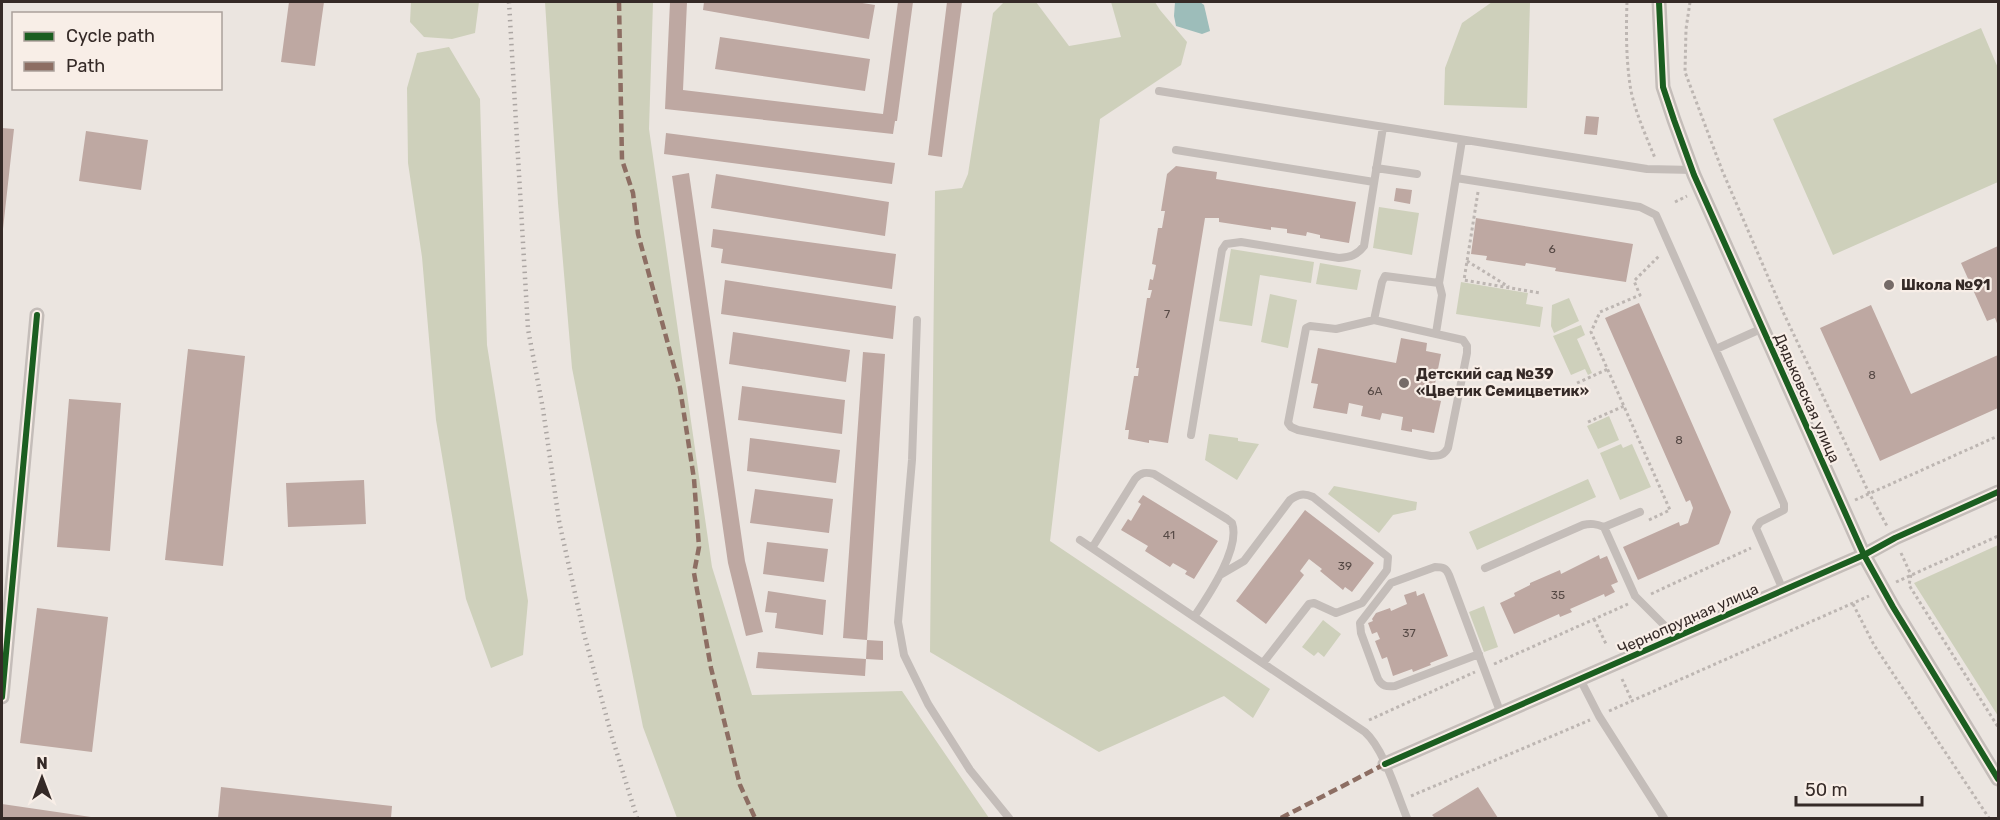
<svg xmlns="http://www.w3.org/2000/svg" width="2000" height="820" font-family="Rubik,sans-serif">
<rect width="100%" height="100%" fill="#ebe5e0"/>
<path fill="#ced0bb" d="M411,2h68l-4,31 -23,6 -28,-2 -14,-15z
M545,2h108l-4,127 63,438 40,128 150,-4 87,127h-312l-34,-91 -71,-359 -14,-165z
M1004,2h32l33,44 52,-9 -10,-35h44l5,8 27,32 -6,23 -81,54 -50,422 220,148 -17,29 -29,-22 -125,56 -169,-100 5,-461 27,-3 6,-14 25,-161z
M1492,2h38l-3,106 -83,-3 1,-37 17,-45z
M1981,28l17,40v114l-165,73 -60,-136z
M449,47l31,52 7,246 41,256 -5,54 -32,13 -25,-69 -30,-179 -14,-163 -14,-94 -1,-75 10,-35z
M1379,207l40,6 -7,42 -39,-7z
M1231,249l83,13 -3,21 -51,-8 -8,51 -33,-5z
M1320,263l41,7 -4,20 -41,-6z
M1461,282l67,11 -2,11 17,3 -3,20 -84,-13z
M1270,294l27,6 -9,48 -27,-6z
M1569,298l10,23 -25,12 -3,-7 1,-21z
M1581,325l4,10 -8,4 15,34 -4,2 -3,-6 -14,6 -18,-39z
M1609,416l10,24 -21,9 -11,-23z
M1209,434l29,4v3l21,3 -22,36 -32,-20z
M1621,444l2,4 9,-4 19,43 -31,13 -20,-47z
M1588,479l8,18 -119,53 -8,-18z
M1334,486l83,16 -1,8 -23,5 -14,18 -51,-39z
M1998,545v171l-84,-133z
M1484,606l14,41 -14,5 -15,-40z
M1323,620l18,14 -17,23 -6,-5 -4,4 -12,-9z"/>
<path fill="#9dbdba" d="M1175,2h25l4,3 6,26 -8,3 -26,-8 -2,-10z"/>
<path fill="#bea8a2" d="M289,2h35l-9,64 -34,-4z
M670,2h17l-4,88 200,24 15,-112h15l-16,119h-2l-2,13 -228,-25z
M704,2h152l19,3 -6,34 -166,-29z
M947,2h15l-20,155 -14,-2z
M720,37l150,22 -5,32 -150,-22z
M1586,116l13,1 -2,18 -13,-1z
M2,128l12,1 -11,100h-1z
M86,131l62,9 -7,50 -62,-9z
M666,133l229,30 -3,21 -228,-30z
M1176,166l41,6 -1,7 140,23 -7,41 -29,-5v-3l-13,-3 -1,4 -19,-3v-4l-16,-2v3l-52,-8v-4h-14l-37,225 -19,-3v3l-21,-4 1,-9h-4l9,-54h4l1,-8h-3l11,-70h3l2,-8h-4l2,-11 3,1 3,-15 -4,-1 6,-36h4l3,-17h-4l6,-37z
M689,173l56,388 18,71 -17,4 -18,-73 -56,-387z
M716,174l173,28 -4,34 -174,-28z
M1396,188l16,2 -2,14 -16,-3z
M1476,218l157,26 -7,38 -71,-11 1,-3 -30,-5 -1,3 -39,-6 1,-4 -16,-2z
M713,229l183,25 -4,35 -171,-26 2,-14 -12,-2z
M1998,246v80l-3,-8 -8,3 -26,-58z
M725,280l171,26 -3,33 -172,-25z
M1639,303l92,209 -12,32 -81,36 -15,-33 56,-25 1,4 8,-3 5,-15 -3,-8 -4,2 -81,-184z
M1871,305l40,89 87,-39v53l-118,53 -60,-133z
M733,332l117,18 -4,32 -117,-18z
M1401,338l26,5 -1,8 15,3 -9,45 9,2 -7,32 -22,-4v3l-11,-2 2,-13 -21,-4 -2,7 -19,-4 2,-10 -14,-3 -2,11 -34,-6 5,-24 -7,-1 7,-35 78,15z
M188,349l57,7 -22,210 -58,-6z
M863,352l22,2 -18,286 -24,-2z
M742,386l103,14 -3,34 -104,-14z
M69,399l52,4 -11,148 -53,-4z
M750,438l90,12 -4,33 -89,-12z
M364,480l2,44 -78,3 -2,-44z
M755,489l78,10 -4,34 -79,-10z
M1143,495l75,46 -24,38 -9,-5 2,-3 -14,-8 -3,4 -25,-16 3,-5 -27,-16 7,-11 3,2 10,-17 -3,-2z
M1305,510l69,53 -22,29 -7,-5 -2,3 -23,-19 2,-2 -13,-10 -9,12 4,4 -38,49 -30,-23z
M767,542l61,7 -4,33 -61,-8z
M1599,555l1,4 7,-3 11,26 -7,3 4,7 -10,5 -1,-3 -34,15 2,3 -12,5 -1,-3 -45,20 -14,-31 15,-7 -1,-3 16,-8v-2l30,-13 1,4z
M768,591l58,9 -3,35 -48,-7 2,-15 -12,-1z
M1416,591l1,5 7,-3 24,63 -18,7 1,2 -18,7 -1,-3 -19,7 -6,-19 -5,2 -7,-18 5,-2 -3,-7 -5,2 -4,-11 5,-2 -1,-2 4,-6 14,-5 1,3 16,-7 -3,-9z
M37,608l71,9 -16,135 -72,-9z
M867,640l16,1v19l-17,-1 -1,17 -109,-8 2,-16 108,7z
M221,787l171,19 -1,12h-173z
M1478,787l20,31h-63l-3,-3z
M2,804l89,13v1h-89z"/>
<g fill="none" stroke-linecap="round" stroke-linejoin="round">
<path stroke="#bdb6b2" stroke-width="3" stroke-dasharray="3 3" stroke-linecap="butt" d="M1627,2c-1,29 -1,60 4,89 5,23 15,45 24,67
M1690,2l-4,27 -1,43 37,98 62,144 85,179 18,33
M1478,192l-14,88 76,13
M1675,202l12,-6
M1467,261l42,26
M1577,383l31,-14
M1588,422l36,-16
M1855,500l143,-64
M1649,520l21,-10 -79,-178 9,-20 40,-17 -6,-14 26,-26
M1901,553l10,22 -2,10 89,142
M1896,582l102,-46
M1651,594l100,-46
M1853,604l21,41 115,173
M1594,619l13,27
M1494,664l134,-60
M1622,679l10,22
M1609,711l260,-115
M1369,720l106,-48
M1411,796l179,-76"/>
<path stroke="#c4bdb9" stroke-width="8" d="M1159,91l488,78 46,1
M1176,150l198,32
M1376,168l41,6
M1456,178l184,29 16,8 128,289v6l-24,12 -4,6 27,62
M917,320l-5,140 -14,162 6,33 24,49 42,66 39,48
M1374,320l89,20 4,6v7l-19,95c-4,7 -8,8 -17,8l-133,-26 -7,-3 -3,-4 18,-95 4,-2 26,3z
M1374,320l8,-38 3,-6 54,7
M1436,333l6,-38 -3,-12 23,-143
M1716,349l47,-21
M1191,435l31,-185 4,-6 15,-2 98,16c12,-1 18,-3 25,-12l19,-119
M1604,527l36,-15
M1080,540l285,192c19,17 32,62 42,86
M1092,548l43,-69c6,-7 11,-7 19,-5l73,45 5,4c9,25 -24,73 -38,94
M1485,568l98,-43c8,-2 13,-1 21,2l31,69 41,41
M1220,575l24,-14 46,-61c8,-6 14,-7 23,-3l75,60 -1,13 -25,33 -26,10 -22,-10 -5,1 -46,59
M1479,654l-84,32c-9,1 -13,0 -17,-7l-17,-46 -1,-10 31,-40 44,-16c8,0 11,1 14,8l52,139
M1580,679l19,37 65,102"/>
<path stroke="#c4bdb9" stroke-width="15" d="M1659,2l4,85 11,33 20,55 170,380 29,52 105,172
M2,697l35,-382
M1385,764l479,-209 31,-17 103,-46"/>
<path stroke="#aca6a3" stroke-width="4.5" stroke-dasharray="1.5 4.5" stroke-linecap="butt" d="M509,2l19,327 15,80 16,112 25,113 28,103 25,81"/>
<path stroke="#8d6e63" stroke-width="4.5" stroke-dasharray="9 4.5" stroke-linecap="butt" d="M619,2l3,158 11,33 5,41 42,154 14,91 5,68 -5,26 17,95 29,117 15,33
M1281,818l104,-54"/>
<defs>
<path id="cycleway" d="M1659,2l4,85 11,33 20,55 170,380 29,52 105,172
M2,697l35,-382
M1385,764l479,-209 31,-17 103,-46"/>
</defs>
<use href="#cycleway" stroke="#f8eee7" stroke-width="10"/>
<use href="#cycleway" stroke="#1b5e20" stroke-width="6"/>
</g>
<g fill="#756b68" stroke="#f8eee7" stroke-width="2">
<circle cx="1889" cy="285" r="6"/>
<circle cx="1404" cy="383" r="6"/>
</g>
<g text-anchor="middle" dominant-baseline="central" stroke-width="4.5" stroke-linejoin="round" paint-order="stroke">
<g font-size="12" fill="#574a46">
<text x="1552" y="249">6</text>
<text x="1167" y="314">7</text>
<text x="1872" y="375">8</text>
<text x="1375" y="391">6А</text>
<text x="1679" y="440">8</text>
<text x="1169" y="535">41</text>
<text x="1345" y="566">39</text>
<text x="1558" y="595">35</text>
<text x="1409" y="633">37</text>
</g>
<g font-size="15" font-weight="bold" fill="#352a27" stroke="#f8eee7" text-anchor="start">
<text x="1901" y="285">Школа №91</text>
<text x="1416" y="374">Детский сад №39<tspan x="1416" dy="17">«Цветик Семицветик»</tspan></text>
</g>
<g font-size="15" fill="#352a27" stroke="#f8eee7">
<text transform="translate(1807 398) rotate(66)">Дядьковская улица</text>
<text transform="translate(1688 619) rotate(-24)">Чернопрудная улица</text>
</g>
</g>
<rect width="2000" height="820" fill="none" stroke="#352a27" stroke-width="6"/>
<rect x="12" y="12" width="210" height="78" fill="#f8eee7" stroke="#aaa09a" stroke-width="1.5"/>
<rect x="24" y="32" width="30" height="9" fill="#1b5e20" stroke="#aaa09a" stroke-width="1.5"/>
<text x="66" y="42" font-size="18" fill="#352a27">Cycle path</text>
<rect x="24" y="62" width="30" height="9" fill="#8d6e63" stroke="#aaa09a" stroke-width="1.5"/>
<text x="66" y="72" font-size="18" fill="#352a27">Path</text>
<g transform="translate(42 778)" stroke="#f8eee7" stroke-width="4.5" paint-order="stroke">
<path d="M0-4.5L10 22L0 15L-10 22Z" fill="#352a27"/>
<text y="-9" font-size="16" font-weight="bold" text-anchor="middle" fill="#352a27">N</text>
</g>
<path d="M1796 796v9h126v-9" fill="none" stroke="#352a27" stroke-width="3"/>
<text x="1805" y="796" font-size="18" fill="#352a27" stroke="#f8eee7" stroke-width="4.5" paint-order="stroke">50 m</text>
</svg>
